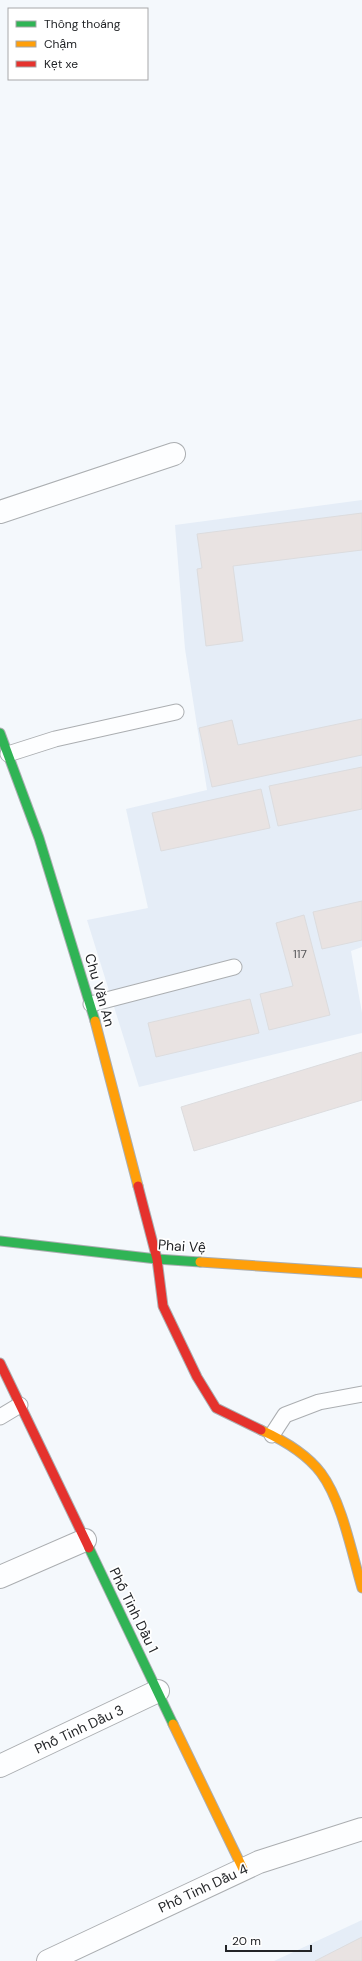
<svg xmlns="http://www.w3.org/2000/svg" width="362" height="1961" font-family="'DM Sans',sans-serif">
<rect width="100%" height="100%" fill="#f4f8fc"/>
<path fill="#e5edf7" d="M362,500v447l-11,4 11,62v20l-223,54 -52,-167 61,-12 -22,-99 81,-19 -22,-141 -10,-124z
M362,1920v41h-88z"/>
<path fill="#e9e3e2" stroke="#dcdcde" d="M362,513v37l-129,16 10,75 -37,5 -9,-77 5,-1 -5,-34z
M362,719v36l-150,32 -13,-59 33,-8 6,25z
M362,767v42l-84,17 -9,-40z
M261,789l9,39 -109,23 -9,-38z
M362,901v39l-40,9 -9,-37z
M304,915l26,100 -61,15 -9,-36 33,-8 -17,-63z
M250,999l9,34 -103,24 -8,-34z
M362,1052v48l-168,51 -13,-44z
M362,1937v24h-47z"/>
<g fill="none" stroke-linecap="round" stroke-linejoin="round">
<defs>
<path id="lane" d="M8,754l47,-15 121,-27
M91,1004l143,-37
M0,1417l20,-12
M272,1435l13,-20 34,-13 43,-8"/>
<path id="street" d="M0,512l174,-58
M0,1577l85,-37
M0,1766l158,-75
M48,1961l211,-99 103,-33"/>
<path id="fast" d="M0,733l39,105 56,183
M0,1241l157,18 43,3
M89,1548l84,176"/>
<path id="slow" d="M95,1021l43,165
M200,1262l162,11
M261,1430c22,10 45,23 60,43 21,28 31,81 41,115
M173,1724l70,145"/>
<path id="jam" d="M138,1186l19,73 6,47 34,71 19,31 45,22
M0,1363l89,185"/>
</defs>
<use href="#lane" stroke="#abaeb1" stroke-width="17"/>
<use href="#street" stroke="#abaeb1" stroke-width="24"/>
<use href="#fast" stroke="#abaeb1" stroke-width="11"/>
<use href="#slow" stroke="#abaeb1" stroke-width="11"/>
<use href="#jam" stroke="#abaeb1" stroke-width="11"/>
<use href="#lane" stroke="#fdfeff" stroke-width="15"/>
<use href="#street" stroke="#fdfeff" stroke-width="22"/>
<use href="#fast" stroke="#30b455" stroke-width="9"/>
<use href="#slow" stroke="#ff9f0a" stroke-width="9"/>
<use href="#jam" stroke="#e5322d" stroke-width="9"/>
</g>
<g text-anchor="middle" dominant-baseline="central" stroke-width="3.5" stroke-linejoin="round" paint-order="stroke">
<g font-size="12" fill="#565658">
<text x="300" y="954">117</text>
</g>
<g font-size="14" fill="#222427" stroke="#fff">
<text transform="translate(100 990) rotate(74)">Chu Văn An</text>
<text transform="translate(182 1246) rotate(4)">Phai Vệ</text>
<text transform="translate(134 1610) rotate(64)">Phố Tinh Dầu 1</text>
<text transform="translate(79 1729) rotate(-25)">Phố Tinh Dầu 3</text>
<text transform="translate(203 1888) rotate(-25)">Phố Tinh Dầu 4</text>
</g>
</g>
<rect x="8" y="8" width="140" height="72" fill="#ffffff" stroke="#a7a7a9"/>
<rect x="16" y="21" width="20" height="6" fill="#30b455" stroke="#a7a7a9"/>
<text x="44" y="28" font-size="12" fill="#222427">Thông thoáng</text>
<rect x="16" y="41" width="20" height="6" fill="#ff9f0a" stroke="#a7a7a9"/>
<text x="44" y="48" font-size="12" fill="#222427">Chậm</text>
<rect x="16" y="61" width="20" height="6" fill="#e5322d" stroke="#a7a7a9"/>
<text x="44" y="68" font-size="12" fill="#222427">Kẹt xe</text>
<path d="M226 1945v6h85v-6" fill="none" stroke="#222427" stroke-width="2"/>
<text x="232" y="1945" font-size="12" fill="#222427" stroke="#ffffff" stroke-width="3" paint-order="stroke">20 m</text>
</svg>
